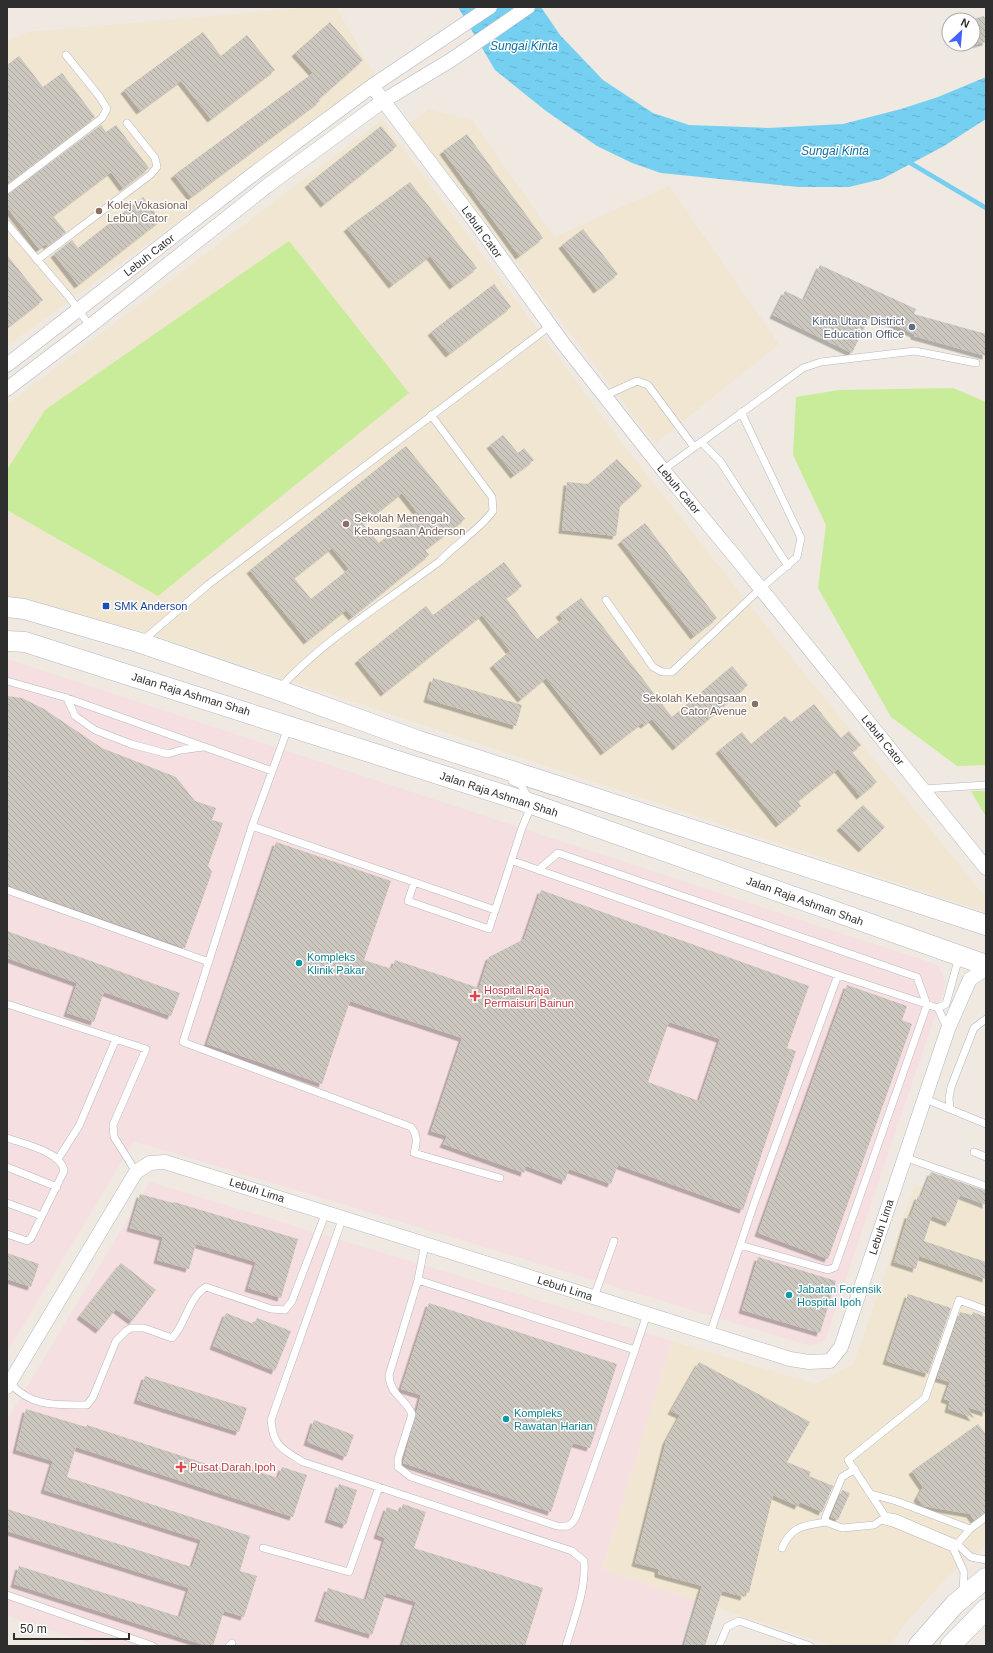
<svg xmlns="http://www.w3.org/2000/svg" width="993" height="1653" font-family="Helvetica,sans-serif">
<defs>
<pattern id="water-ripples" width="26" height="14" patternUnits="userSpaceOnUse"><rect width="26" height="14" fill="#75cff0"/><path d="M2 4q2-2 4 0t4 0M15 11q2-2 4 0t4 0" fill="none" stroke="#66b2ce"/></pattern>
<pattern id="building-back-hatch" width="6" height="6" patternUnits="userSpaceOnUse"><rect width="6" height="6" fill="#cbc7bf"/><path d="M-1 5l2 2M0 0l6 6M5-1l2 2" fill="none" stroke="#afaba4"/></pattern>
<filter id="shadow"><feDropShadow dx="-3.5" dy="3.5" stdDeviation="0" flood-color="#0004"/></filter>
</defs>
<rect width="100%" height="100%" fill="#efe9e1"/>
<path fill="#f0e6d1" d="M316,7h20l40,70 -369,269v-305l21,-9z
M429,109l43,11 82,117 115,-51 110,158 -124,100 -245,-321z
M382,120l246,331 138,175 220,272v14l-845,-281 -134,-35v-191z
M915,1184l71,24v337l-40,33 -45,50 -11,18h-57l-231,-76 70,-229 143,43 39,-20z"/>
<path fill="#f5dfe0" d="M7,659l931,306 8,18 -121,357 -14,6 -677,-205 -127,211z
M150,1182l522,159 -70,228 93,31 -15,46h-581l-92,-30v-196z"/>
<path fill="#c9ec9a" d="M289,241l120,152 -251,203 -151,-86v-40l38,-60z
M953,388l33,14v363l-29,1 -66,-49 -73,-129 8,-63 -33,-70 3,-58 43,-7z
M971,791h15v26z"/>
<path fill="url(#water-ripples)" d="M458,7h83l19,28 43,45 50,33 36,12 79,3 75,-4 58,-15 37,-12 48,-20v42l-42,27 -62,33 -33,8h-50l-138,-14 -29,-10 -35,-17 -51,-35 -51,-41z"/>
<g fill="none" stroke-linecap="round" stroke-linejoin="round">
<path stroke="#75cff0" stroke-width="4.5" d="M907,161l79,47"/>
</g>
<path fill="url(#building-back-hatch)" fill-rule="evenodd" filter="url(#shadow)" d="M984,16l2,7v19l-13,3v-26z
M330,22l33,38 -44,39 1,2 -129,96 -17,-22 139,-102 -18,-20z
M203,32l18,24 26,-21 28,35 -64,49 -30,-38 -41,30 -16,-21z
M19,56l24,31 19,-14 33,44 -88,67v-119z
M101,125l5,7 10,-7 33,43 -26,20 -12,-16 -58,44 13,16 -19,14 -1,-2 -7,5 -32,-42v-12z
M381,126l16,20 -73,58 -16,-20z
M467,134l76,104 -24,18 -76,-105z
M410,182l67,86 -24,18 -23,-30 -38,29 -45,-57z
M143,197l18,23 -83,65 -24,-31 18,-14 6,8z
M583,229l35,45 -21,16 -35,-45z
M7,255l36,45 -36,28z
M820,265l96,44 -2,5 72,20v22l-72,-20v-2l-43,-20 -19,39 -79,-38 12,-24 19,9z
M494,284l17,23 -62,47 -18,-22z
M503,435l15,18 6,-5 10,12 -20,15 -24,-30z
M406,446l59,73 -40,31 4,5 -77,62 -6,-7 -39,31 -57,-71zM402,493l15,19 -38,31 -16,-19zM332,548l17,21 -38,30 -17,-21z
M617,459l25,27 -22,20 -4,30 -54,-6 5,-48 21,2z
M645,523l72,95 -23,18 -73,-95z
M504,562l18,24 -16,12 31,41 26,-20 -4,-5 22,-16 91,119 60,-51 16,19 -72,62 -24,-28 -8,6 -2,-2 -38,29 -58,-74 -25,21 -28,-34 17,-14 -28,-36 -98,78 -26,-33 68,-54 7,9z
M433,678l89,27 -6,21 -89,-27z
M7,696l15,2 22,11 58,39 74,29 19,24 21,7 -4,12 11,3 -15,43 4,6 -27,76 -178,-63z
M814,704l27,34 8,-7 12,14 -9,7 25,30 -17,14 -22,-27 -40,32 3,5 -22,18 -60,-74 23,-18 9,12 34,-28 6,6z
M863,805l22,22 -23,22 -22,-22z
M276,842l115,39 -27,79 28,9 3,-9 84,28 10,-31 35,-18 17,-49 268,96 -22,62 9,3 -53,159 -125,-45 -7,19 -42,-15 -4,12 -39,-15 -2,7 -81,-29 4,-8 -16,-5 31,-93 -112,-37 -28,83 -115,-40zM669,1022l51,17 -21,62 -51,-19z
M7,931l173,62 -9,23 -67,-24 -10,30 -27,-9 10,-30 -70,-25z
M847,985l60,21 -5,14 10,4 -84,235 -70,-26z
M931,1172l55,19v14l-26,-10 -11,28 -17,-7 -8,25 62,21v17l-67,-23 -3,13 -22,-7 14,-47h3l7,-19 3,1z
M140,1194l33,9 1,-1 124,37 -17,59 -33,-10 8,-26 -60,-18 -7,25 -32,-9 6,-23 -33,-9z
M7,1253l32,11 -8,23 -24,-8z
M758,1257l78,24 -16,52 -78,-23z
M121,1263l35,27 -24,31 -16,-12 -17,21 -19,-14z
M908,1294l43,14 -23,66 -42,-13z
M429,1303l188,61 -27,84 -17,-5 -22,69 -148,-49 18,-68 -20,-6z
M960,1312l12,3 1,-3 13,5v96l-19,-6 7,11 -26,-9 2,-8 -6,-2 6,-17 -13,-4z
M226,1313l28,11 3,-6 34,13 -16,40 -62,-25z
M699,1362l111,60 -23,40 24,10 -2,4 24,10 -11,26 -22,-10 -2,4 -25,-11 -24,98 -4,-1 -1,5 -22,-6 -17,55h-21l18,-60 -44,-12v-5l-23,-6 31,-122 14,-26 -9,-4z
M145,1376l102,32 -8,24 -102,-32z
M26,1409l60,18 1,-2 141,46 3,-8 47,15 4,-11 25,8 -14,42 -217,-70 -9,30 183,59 -10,35 17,5 -13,41 -20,-6 -11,35h-6l-193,-62 5,-18 161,51 9,-29 -182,-57v-22l185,58 9,-27 -157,-50 9,-29 -37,-11z
M314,1420l40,15 -8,22 -39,-15z
M978,1424l8,10v78l-12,8 -4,-6 -47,-8 -6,-8 6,-11 -11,-16z
M339,1484l18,6 -11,35 -18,-6z
M842,1490l8,3 -12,27 -7,-3z
M403,1504l23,8 -12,36 129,40 -18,58h-123l14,-44 -30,-9 -14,42 -54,-17 10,-30 38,12 19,-62 -8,-3 10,-28 13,5z"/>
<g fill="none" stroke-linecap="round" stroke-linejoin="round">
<defs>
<path id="lane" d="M7,190l95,-72 5,-9 -8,-13 -33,-41
M7,224l62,73 21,29
M37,260l113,-85 7,-8 -2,-9 -28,-35
M604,396l33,-15 11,4 46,62
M701,442l19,19 68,105
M663,470l140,-102 18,-6 94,-11 61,12
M606,600l47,67 9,5h10l89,-84 36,-31 4,-19 -60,-126
M142,641l67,-57 341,-258
M7,681l60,17 205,73
M279,689c44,-49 108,-88 161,-128 17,-18 38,-30 53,-50l-1,-14 -61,-82
M67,698l8,18 20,14 36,14 37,10 13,-4 22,-3
M288,728l-36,98 -69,216 228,85c7,9 6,15 3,26l86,25
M923,789l63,-4
M252,826l243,84
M513,861l325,114 100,33 8,-4 13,-47
M538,870l20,-17 359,124 10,28 -92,262 -7,3 -88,-25
M414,883l-6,18 81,28 33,-101 10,-24 -11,-19 -9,-4
M7,890l202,72
M7,1004l139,45 -33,76 1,12 22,35
M938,1008l9,20
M923,1098l63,26
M950,1109l-1,-11 2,-11 23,-59 12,-9
M7,1138c17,6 55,14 57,33l-33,67 -4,3 -20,-7
M974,1152l12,5
M904,1157l82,29
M58,1159l21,-33 37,-87
M7,1167l50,20
M7,1203l30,11 4,3
M343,1217l-72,203c2,26 11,29 32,42l269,89 12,10c2,30 -10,57 -18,85
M425,1244l-7,36 217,70 12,-36
M418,1280l-29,95c1,20 16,23 23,39l-14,45v8l13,10 146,49c10,1 14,1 19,-9l59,-167
M594,1297l20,-56
M986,1310l-27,-10 -34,98 -77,62 37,56 11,2 61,26 14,13 15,3
M710,1334l45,-133 83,-226
M10,1383c21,24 46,22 77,22l6,-8 23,-56 10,-10 5,-3h13l28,10c14,-14 16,-40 34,-51l65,22 14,1 7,-9 34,-89
M855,1469l-13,8 -17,41 1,4 16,6 32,-3 7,-5 12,3 60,25 11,24 -1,20
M871,1494l25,7 74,28
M957,1544l13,-15 16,-12
M263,1548l86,24 30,-85
M782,1548c10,-23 22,-22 44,-26
M7,1595l146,51
M229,1646l3,-3
M719,1646l8,-19 12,-6 71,25"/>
<path id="street" d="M372,86l107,141 83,115 101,128 69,83 254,315
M7,365l249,-193 116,-86 118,-79
M7,389l83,-63 177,-140 116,-85 68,-41 77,-53
M7,1387l129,-215 14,-9 15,-1 625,197 19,3 21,-1 11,-14 107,-318 22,-50 16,-10"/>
<path id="secondary" d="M7,607l17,2 117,34 137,47 138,50 570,185
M7,641l18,1 507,162 454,161
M918,1646l37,-42 31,-26
M950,1646l36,-37"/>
</defs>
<use href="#lane" stroke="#b4b7c1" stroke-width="8"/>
<use href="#street" stroke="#b4b7c1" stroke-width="15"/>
<use href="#secondary" stroke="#b4b7c1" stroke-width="21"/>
<use href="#lane" stroke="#fff" stroke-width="7"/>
<use href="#street" stroke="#fff" stroke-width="14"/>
<use href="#secondary" stroke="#fff" stroke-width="20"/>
</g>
<g fill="#8d6e63" stroke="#fff" stroke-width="1.5">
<circle cx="99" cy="211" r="4"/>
<circle cx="346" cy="524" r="4"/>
<circle cx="755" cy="704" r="4"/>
</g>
<circle fill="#5c6f8a" stroke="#fff" stroke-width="1.5" cx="912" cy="327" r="4"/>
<rect fill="#1a4fb4" stroke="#fff" stroke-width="1.5" x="102" y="602" width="8" height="8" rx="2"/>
<g fill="#0f9aa8" stroke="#fff" stroke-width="1.5">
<circle cx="299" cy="963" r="4"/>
<circle cx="789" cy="1295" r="4"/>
<circle cx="506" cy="1419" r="4"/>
</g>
<g fill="#e0444e" stroke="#fff" stroke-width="1.5">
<path d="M473 990h4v4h4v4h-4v4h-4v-4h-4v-4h4z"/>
<path d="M179 1461h4v4h4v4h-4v4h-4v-4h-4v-4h4z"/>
</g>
<g text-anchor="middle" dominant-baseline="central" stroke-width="3" stroke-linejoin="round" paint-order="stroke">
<g font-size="11" fill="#785e54" stroke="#fff" text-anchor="start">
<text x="107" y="205">Kolej Vokasional<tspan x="107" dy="13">Lebuh Cator</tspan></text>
<text x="354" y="518">Sekolah Menengah<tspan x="354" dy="13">Kebangsaan Anderson</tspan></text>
<text x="747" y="698" text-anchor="end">Sekolah Kebangsaan<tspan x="747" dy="13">Cator Avenue</tspan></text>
</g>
<g font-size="11" fill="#2e2e2e" stroke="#fff">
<text transform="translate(482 232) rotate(54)">Lebuh Cator</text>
<text transform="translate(149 255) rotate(-38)">Lebuh Cator</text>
<text transform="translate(679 489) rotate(50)">Lebuh Cator</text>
<text transform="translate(191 694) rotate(17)">Jalan Raja Ashman Shah</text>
<text transform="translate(883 740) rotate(51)">Lebuh Cator</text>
<text transform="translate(499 794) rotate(18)">Jalan Raja Ashman Shah</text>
<text transform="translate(805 901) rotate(20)">Jalan Raja Ashman Shah</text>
<text transform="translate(257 1190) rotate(18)">Lebuh Lima</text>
<text transform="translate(881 1227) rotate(-72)">Lebuh Lima</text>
<text transform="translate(565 1288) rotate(18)">Lebuh Lima</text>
</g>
<g font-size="11" fill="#4e5e75" stroke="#fff" text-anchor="end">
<text x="904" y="321">Kinta Utara District<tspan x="904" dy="13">Education Office</tspan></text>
</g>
<g font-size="11" fill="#164399" stroke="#fff" text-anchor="start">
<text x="114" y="606">SMK Anderson</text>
</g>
<g font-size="11" fill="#0d838f" stroke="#fff" text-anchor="start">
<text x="307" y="957">Kompleks<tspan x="307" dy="13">Klinik Pakar</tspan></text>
<text x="797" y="1289">Jabatan Forensik<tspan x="797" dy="13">Hospital Ipoh</tspan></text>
<text x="514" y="1413">Kompleks<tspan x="514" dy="13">Rawatan Harian</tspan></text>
</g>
<g font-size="11" fill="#be3a42" stroke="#fff" text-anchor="start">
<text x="484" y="990">Hospital Raja<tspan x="484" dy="13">Permaisuri Bainun</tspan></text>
<text x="190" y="1467">Pusat Darah Ipoh</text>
</g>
<g font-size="12" font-style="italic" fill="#0d6fa3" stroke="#fff">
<text x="524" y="46">Sungai Kinta</text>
<text x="835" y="151">Sungai Kinta</text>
</g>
</g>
<rect width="993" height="1653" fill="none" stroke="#2e2e2e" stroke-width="16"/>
<g transform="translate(961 32) rotate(26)"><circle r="19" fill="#ffffff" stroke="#ababab"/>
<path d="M0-3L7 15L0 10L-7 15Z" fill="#4264fb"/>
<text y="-6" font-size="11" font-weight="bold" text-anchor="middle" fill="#2e2e2e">N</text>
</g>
<path d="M14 1633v6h115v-6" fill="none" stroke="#2e2e2e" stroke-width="2"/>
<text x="20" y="1633" font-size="12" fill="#2e2e2e" stroke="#ffffff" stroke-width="3" paint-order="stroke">50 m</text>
</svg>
